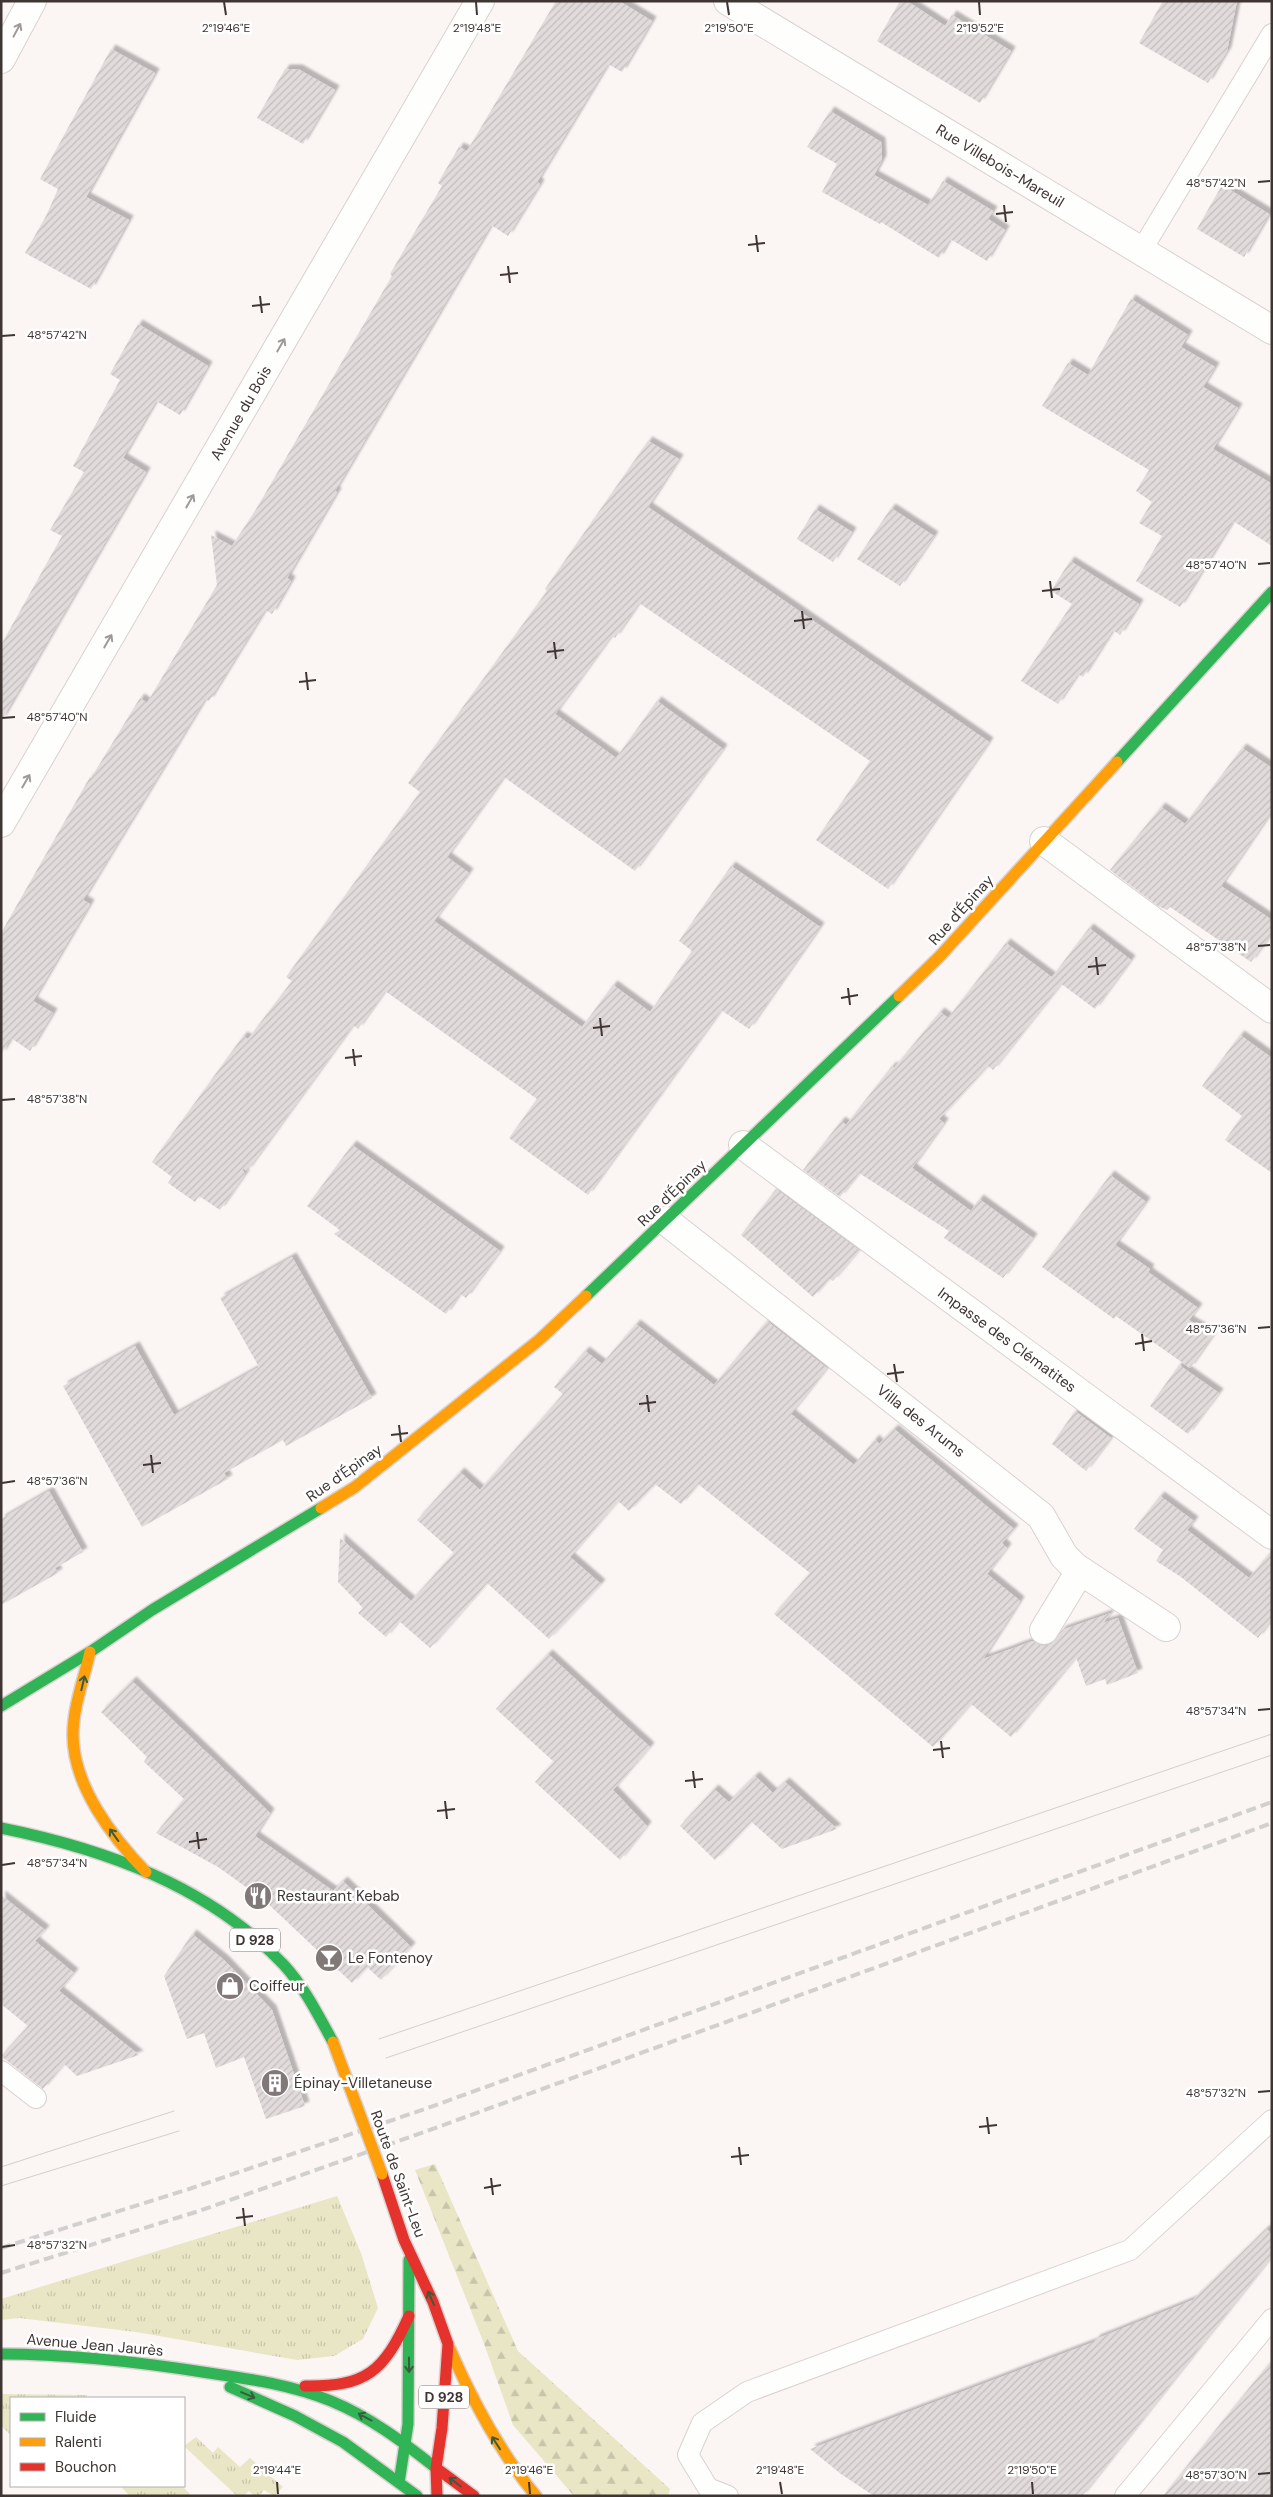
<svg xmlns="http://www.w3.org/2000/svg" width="1273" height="2497" font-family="'DM Sans',sans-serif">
<defs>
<pattern id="grass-tufts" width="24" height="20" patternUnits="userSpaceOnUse" patternTransform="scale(1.25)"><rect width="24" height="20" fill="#e8e6c5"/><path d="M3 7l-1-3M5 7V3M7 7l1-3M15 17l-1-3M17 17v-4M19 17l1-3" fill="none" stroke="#c8c6aa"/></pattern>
<pattern id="forest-firs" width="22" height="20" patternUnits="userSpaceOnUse" patternTransform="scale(1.25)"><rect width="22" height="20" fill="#e8e6c5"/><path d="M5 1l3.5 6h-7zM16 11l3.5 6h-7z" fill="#c8c6aa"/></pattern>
<pattern id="building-hatch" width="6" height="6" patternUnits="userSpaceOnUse" patternTransform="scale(1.25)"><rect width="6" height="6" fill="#e2dbdb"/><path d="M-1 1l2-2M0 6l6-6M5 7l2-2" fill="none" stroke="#c3bdbc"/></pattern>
<filter id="shadow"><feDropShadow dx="4.5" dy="-4.5" stdDeviation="1" flood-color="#0004"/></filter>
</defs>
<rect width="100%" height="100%" fill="#fbf5f4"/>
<path fill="url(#grass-tufts)" d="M337,2196l24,57 17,55 -15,31 -29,17 -37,4 -161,-28 -117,-14 -18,2v-21z
M1,2394l87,1 -3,3h-74v37l-10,-9z
M196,2437l17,16 5,-6 22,20 10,-9 33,29 -9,9 -10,-6 -5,6h-5l-5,-5 -6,5h-6l-53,-50z
M120,2486h62l8,8 -2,2h-58z"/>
<path fill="url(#forest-firs)" d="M435,2164l83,187 152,138 -2,7h-94l-61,-71 -30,-84 -68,-171z"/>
<path fill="url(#building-hatch)" filter="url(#shadow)" d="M556,1h63l33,20 -30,51 -14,-8 -71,118 3,2 -32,52 -17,-11 -156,266 2,1 -50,86 4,3 -19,33 -7,-4 -56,91 -4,-2 -122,201 7,4 -57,97 20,12 -23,38 -19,-13 -10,17v-122l89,-156 1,1 49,-80 7,5 70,-118 -6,-50 21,11 23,-35 137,-235 -2,-2 52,-88 -4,-3 21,-36 8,4z
M900,1h7l38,25 7,-11 59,36 -31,52 -103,-62z
M1163,1h74l-10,50 -19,32 -69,-40z
M111,49l44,24 -69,124 43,23 -38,69 -66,-36 21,-37 12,-27 -18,-10z
M285,69h13l37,21 -32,54 -46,-26z
M830,111l51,31 1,18 -8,15 54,30 15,-24 50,30 -5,8 17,11 -18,31 -37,-22 -11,19 -58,-36 -1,2 -58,-32 15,-28 -30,-17z
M1222,185l47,29 -25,43 -47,-28z
M1131,299l57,36 -7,12 34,20 -12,20 35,21 -25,41 59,35v62l-39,-25 -53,86 -44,-26 26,-45 -23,-13 13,-21 -16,-11 13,-21 -107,-64 26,-43 20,12z
M138,324l70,42 -28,49 -24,-14 -33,57 23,14 -145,249v-76l61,-109 -12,-6 34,-58 -11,-6 47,-86 -10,-6z
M648,441l31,18 -31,48 341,235 -101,147 -72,-49 54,-79 -231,-158 -24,35 -3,-3 -57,79 61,44 41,-57 66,48 -88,122 -131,-94 -57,80 22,16 -35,48 148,106 31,-42 37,27 42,-61 -13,-10 52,-75 89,61 -71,102 -28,-19 -133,185 -79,-57 28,-39 -152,-108 -27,38 -5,-4 -106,146 -6,-4 4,7 -25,36 -21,-14 -4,6 -27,-19 4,-6 -20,-15 91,-126 5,3 44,-58 -6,-4 134,-185 -12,-9 139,-192 -2,-2z
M891,508l43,28 -34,50 -43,-27z
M815,509l37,23 -19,30 -36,-23z
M1070,561l69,43 -19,31 -7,-5 -30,47 -5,-3 -20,30 -37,-23 51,-77 -21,-13z
M1242,748l30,20v43l-51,75 51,34v13l-21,29 -81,-55 -3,3 -9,-4 -48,-36 51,-63 24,17z
M1089,928l42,32 -36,49 -43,-32z
M1006,943l55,41 -68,86 -5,-4 -49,53 5,4 -32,45 59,43 8,-12 54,39 -30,40 -59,-40 5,-7 -90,-58 -19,24 -37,-27 38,-49 5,4 46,-59 2,2 46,-56 8,6z
M1240,1035l32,23v115l-47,-33 17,-24 -40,-30z
M352,1145l148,106 -34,47 -6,-4 -14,20 -112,-80 6,-4 -33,-24z
M1110,1175l36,27 -31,43 35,24 -2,3 50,36 -9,12 24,15 -23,33 -74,-52 -2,3 -72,-52z
M776,1189l83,61 -26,31 -4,-2 -16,18 -72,-62z
M292,1257l80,141 -86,48 -3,-6 -59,33 4,6 -86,48 -79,-141 72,-40 39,69 85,-48 -39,-69z
M767,1321l60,47 -36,46 63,51 21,-26 4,5 15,-15 120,100 -12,14 5,5 -20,26 33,27 -37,58 50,-18 10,5 8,-2 11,-14 49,-17 -8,10 15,-5 20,55 -31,12 -2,-6 -19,7 -10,-29 -65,80 -40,-33 -38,43 -159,-133 36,-41 -112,-89 -17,20 -26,-20 -26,27 -11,-10 -48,56 31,27 -52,55 -62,-56 -57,65 -31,-27 -13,16 -28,-24 5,-5 -25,-26 2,-44 71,63 43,-48 -37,-33 43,-48 20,18 83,-96 -9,-7 31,-36 17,13 34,-40 78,61z
M1179,1365l40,28 -31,41 -38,-28z
M1075,1411l36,27 -25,33 -34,-27z
M49,1491l34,61 -28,16 3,5 -57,32v-86z
M1160,1496l34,25 -7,9 62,48 23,-28v69l-14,19 -77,-61 -25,-16 7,-11 -29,-21z
M548,1654l102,93 -37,43 34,36 -27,34 -85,-78 19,-20 -58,-53z
M132,1681l138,132 -15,23 78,55 10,-10 68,66 -30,33 -14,-13 -15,16 -88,-83 -46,-33 -62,-34 28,-34 -40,-37 3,-5 -46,-45z
M755,1776l18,17 12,-11 52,47 -55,20 -53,-47z
M714,1789l37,33 -36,38 -35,-34z
M1,1895l44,35 -10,11 39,32 -15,18 80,64 -62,21 -13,-12 -21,25 -42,-33 27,-30 -27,-22z
M192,1934l32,26 48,50 33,96 -39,13 -22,-62 -28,11 -12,-35 -17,6 -23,-63z
M1266,2229l6,5v22l-190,240h-208l-33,-22 -31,-25 284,-107 2,-3 97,-39z
M1272,2360v136h-109l69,-87z"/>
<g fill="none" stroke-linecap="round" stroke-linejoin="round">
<defs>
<path id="lane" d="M1141,251l131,-217
M1,2071l35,27
M728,2496l-20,-8 -20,-33 14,-32 45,-31 383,-142 142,-130
M1125,2496l147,-177"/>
<path id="street" d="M728,1l544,329
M1,59l31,-58
M1,823l479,-822
M1044,841l228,168
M743,1145l529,390
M666,1221l375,295 23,40 11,11 91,60
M1044,1630l36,-59"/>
<path id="fast" d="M1117,762l155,-170
M586,1296l313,-300
M1,1706l89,-54 62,-42 169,-102
M1,1828c104,21 208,58 283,137 21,23 34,50 49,77
M1,2354c70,0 139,8 208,19 41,6 83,12 122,28 39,16 72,41 105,67
M230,2387l65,29 48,26 74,54
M399,2483l9,-59 1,-164"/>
<path id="slow" d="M899,996l41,-40 177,-194
M321,1508l34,-21 184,-147 47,-44
M90,1652c-6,27 -17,55 -17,83 0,51 40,103 73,137
M450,2349c23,53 49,102 86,147"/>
<path id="jam" d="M382,2174l22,66 29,62 15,42 -6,84 -6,40 1,28
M305,2386c62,1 79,-15 104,-70
M436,2468l38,28"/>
</defs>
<use href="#lane" stroke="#d9d2cf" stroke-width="22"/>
<use href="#street" stroke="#d9d2cf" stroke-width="30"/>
<use href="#fast" stroke="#d9d2cf" stroke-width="14"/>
<use href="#slow" stroke="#d9d2cf" stroke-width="14"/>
<use href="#jam" stroke="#d9d2cf" stroke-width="14"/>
<use href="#lane" stroke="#fefefd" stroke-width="20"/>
<use href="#street" stroke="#fefefd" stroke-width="28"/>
<use href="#fast" stroke="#30b455" stroke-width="11"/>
<use href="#slow" stroke="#ff9f0a" stroke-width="11"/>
<use href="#jam" stroke="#e5322d" stroke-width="11"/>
<path stroke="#d1d0cf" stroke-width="1" d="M379,2039l893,-305
M386,2058l886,-303
M1,2167l173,-56
M1,2186l178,-55"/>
<path stroke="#d1d0cf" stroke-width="4" stroke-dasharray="10 5" stroke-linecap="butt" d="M1,2248l188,-59 236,-80 847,-307
M1,2273l198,-62 228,-80 845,-308"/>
<defs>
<path id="slow-bridge" d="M333,2042l49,132"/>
</defs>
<use href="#slow-bridge" stroke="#d7d3d2" stroke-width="14" stroke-linecap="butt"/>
<use href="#slow-bridge" stroke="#ff9f0a" stroke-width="11"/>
</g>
<defs><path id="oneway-shaft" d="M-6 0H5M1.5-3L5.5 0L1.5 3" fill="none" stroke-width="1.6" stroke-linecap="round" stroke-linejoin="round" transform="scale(1.25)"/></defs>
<g stroke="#9e9a98">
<use href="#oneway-shaft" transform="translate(17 30) rotate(-62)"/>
<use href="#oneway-shaft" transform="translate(281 345) rotate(-60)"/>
<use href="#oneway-shaft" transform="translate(190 501) rotate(-60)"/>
<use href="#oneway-shaft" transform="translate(108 641) rotate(-60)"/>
<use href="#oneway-shaft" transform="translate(26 781) rotate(-60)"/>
</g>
<g stroke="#3a5c3d">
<use href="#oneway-shaft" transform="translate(83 1683) rotate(-77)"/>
<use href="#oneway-shaft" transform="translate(114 1835) rotate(-126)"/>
<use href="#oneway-shaft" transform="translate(431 2298) rotate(-114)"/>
<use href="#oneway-shaft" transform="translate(409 2365) rotate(90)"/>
<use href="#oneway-shaft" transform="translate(248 2395) rotate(23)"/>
<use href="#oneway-shaft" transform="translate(365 2417) rotate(-152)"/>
<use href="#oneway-shaft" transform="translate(496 2443) rotate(-123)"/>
<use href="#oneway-shaft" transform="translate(455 2482) rotate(-143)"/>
</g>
<path fill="none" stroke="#3f3633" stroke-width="2" d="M224,2l2,13M476,2l1,13M727,2l2,13M979,2l1,13M1258,182l12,-1M1004,205l2,17M996,214l17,-2M756,235l2,17M748,245l17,-2M508,266l2,17M500,275l18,-2M260,296l2,17M252,306l18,-2M2,336l13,-1M1258,564l12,-1M1050,581l2,17M1042,591l18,-2M802,611l2,18M794,621l18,-2M554,642l2,17M547,652l17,-2M306,672l2,18M299,682l17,-2M2,718l13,-1M1258,946l12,-1M1096,957l2,18M1088,967l18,-2M848,988l2,17M841,998l17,-3M600,1018l2,18M593,1028l17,-2M353,1049l2,17M345,1058l17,-2M2,1100l13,-1M1258,1328l12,-1M1142,1334l2,17M1135,1344l17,-3M894,1364l3,18M887,1374l17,-2M647,1395l2,17M639,1404l17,-2M399,1425l2,17M391,1435l17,-2M151,1455l2,18M143,1465l18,-2M2,1483l13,-2M1258,1710l12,-1M941,1741l2,17M933,1750l17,-2M693,1771l2,17M685,1781l18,-2M445,1801l2,18M437,1811l18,-2M197,1832l2,17M189,1842l18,-3M2,1865l13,-2M1258,2092l12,-1M987,2117l2,17M979,2127l18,-2M739,2147l2,18M731,2157l18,-2M491,2178l2,17M484,2188l17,-3M243,2208l2,18M236,2218l17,-2M2,2247l13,-2M1258,2474l12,-1M277,2482l1,12M529,2482l1,12M780,2482l2,12M1032,2482l1,12"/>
<defs>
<symbol id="restaurant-disc" viewBox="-11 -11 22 22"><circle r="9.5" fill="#817977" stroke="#fff"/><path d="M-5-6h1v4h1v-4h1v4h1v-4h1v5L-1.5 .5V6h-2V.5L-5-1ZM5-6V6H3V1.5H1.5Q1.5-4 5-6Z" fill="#fff"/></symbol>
<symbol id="bar-disc" viewBox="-11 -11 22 22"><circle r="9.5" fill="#817977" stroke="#fff"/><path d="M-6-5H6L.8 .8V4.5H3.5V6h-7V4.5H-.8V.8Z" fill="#fff"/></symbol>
<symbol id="shop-disc" viewBox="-11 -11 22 22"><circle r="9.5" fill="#817977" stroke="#fff"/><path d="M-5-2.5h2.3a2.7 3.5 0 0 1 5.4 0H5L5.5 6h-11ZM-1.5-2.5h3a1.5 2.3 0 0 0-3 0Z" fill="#fff"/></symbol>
<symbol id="building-disc" viewBox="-11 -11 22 22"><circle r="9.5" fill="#817977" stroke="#fff"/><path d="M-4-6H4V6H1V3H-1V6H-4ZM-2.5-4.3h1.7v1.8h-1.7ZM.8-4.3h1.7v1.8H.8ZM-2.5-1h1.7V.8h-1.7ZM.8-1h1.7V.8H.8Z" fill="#fff"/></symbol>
</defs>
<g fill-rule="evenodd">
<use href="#restaurant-disc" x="242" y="1880" width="32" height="32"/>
<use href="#bar-disc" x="313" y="1942" width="32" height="32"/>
<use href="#shop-disc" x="214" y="1970" width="32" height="32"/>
<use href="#building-disc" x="259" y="2067" width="32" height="32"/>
</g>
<g text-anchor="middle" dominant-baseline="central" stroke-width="5" stroke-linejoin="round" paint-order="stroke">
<g fill="#fff" stroke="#797270" stroke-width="1">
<rect x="230" y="1928.5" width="50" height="23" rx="4"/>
<rect x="419" y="2385.5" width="50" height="23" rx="4"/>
</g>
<g font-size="14" font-weight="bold" fill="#3f3633">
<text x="255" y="1940">D 928</text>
<text x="444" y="2397">D 928</text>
</g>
<g font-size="15" fill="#3f3633" stroke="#fff">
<text transform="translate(1000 166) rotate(31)">Rue Villebois-Mareuil</text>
<text transform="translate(241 413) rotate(-60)">Avenue du Bois</text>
<text transform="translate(961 910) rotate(-48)">Rue d'Épinay</text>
<text transform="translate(672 1193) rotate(-44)">Rue d'Épinay</text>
<text transform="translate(1007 1340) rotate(36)">Impasse des Clématites</text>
<text transform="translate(921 1421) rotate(38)">Villa des Arums</text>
<text transform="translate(344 1473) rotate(-35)">Rue d'Épinay</text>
<text transform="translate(398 2174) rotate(70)">Route de Saint-Leu</text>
<text transform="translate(95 2345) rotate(5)">Avenue Jean Jaurès</text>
</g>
<g font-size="15" fill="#3f3633" stroke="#fff" text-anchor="start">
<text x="277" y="1896">Restaurant Kebab</text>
<text x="348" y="1958">Le Fontenoy</text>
<text x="249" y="1986">Coiffeur</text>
<text x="294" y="2083">Épinay-Villetaneuse</text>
</g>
</g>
<g font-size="12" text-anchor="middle" fill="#3f3633" stroke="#fff" stroke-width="5" stroke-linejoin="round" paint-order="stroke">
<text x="226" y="32">2°19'46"E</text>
<text x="477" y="32">2°19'48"E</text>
<text x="729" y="32">2°19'50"E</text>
<text x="980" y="32">2°19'52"E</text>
<text x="1216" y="187">48°57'42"N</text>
<text x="57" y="339">48°57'42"N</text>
<text x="1216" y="569">48°57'40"N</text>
<text x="57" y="721">48°57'40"N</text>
<text x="1216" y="951">48°57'38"N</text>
<text x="57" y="1103">48°57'38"N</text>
<text x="1216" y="1333">48°57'36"N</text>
<text x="57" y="1485">48°57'36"N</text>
<text x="1216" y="1715">48°57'34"N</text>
<text x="57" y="1867">48°57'34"N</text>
<text x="1216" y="2097">48°57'32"N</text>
<text x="57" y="2249">48°57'32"N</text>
<text x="277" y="2474">2°19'44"E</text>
<text x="529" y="2474">2°19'46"E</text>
<text x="780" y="2474">2°19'48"E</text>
<text x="1032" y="2474">2°19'50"E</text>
<text x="1216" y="2479">48°57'30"N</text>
</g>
<rect width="1273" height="2497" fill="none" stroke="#3f3633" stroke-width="5"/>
<rect x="10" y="2397" width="175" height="90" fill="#ffffff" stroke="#b2afad"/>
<rect x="20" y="2413" width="25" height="8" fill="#30b455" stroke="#b2afad"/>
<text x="55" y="2422" font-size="15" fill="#3f3633">Fluide</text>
<rect x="20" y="2438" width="25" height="8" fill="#ff9f0a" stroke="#b2afad"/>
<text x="55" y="2447" font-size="15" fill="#3f3633">Ralenti</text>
<rect x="20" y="2463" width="25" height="8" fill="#e5322d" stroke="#b2afad"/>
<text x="55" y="2472" font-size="15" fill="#3f3633">Bouchon</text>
</svg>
